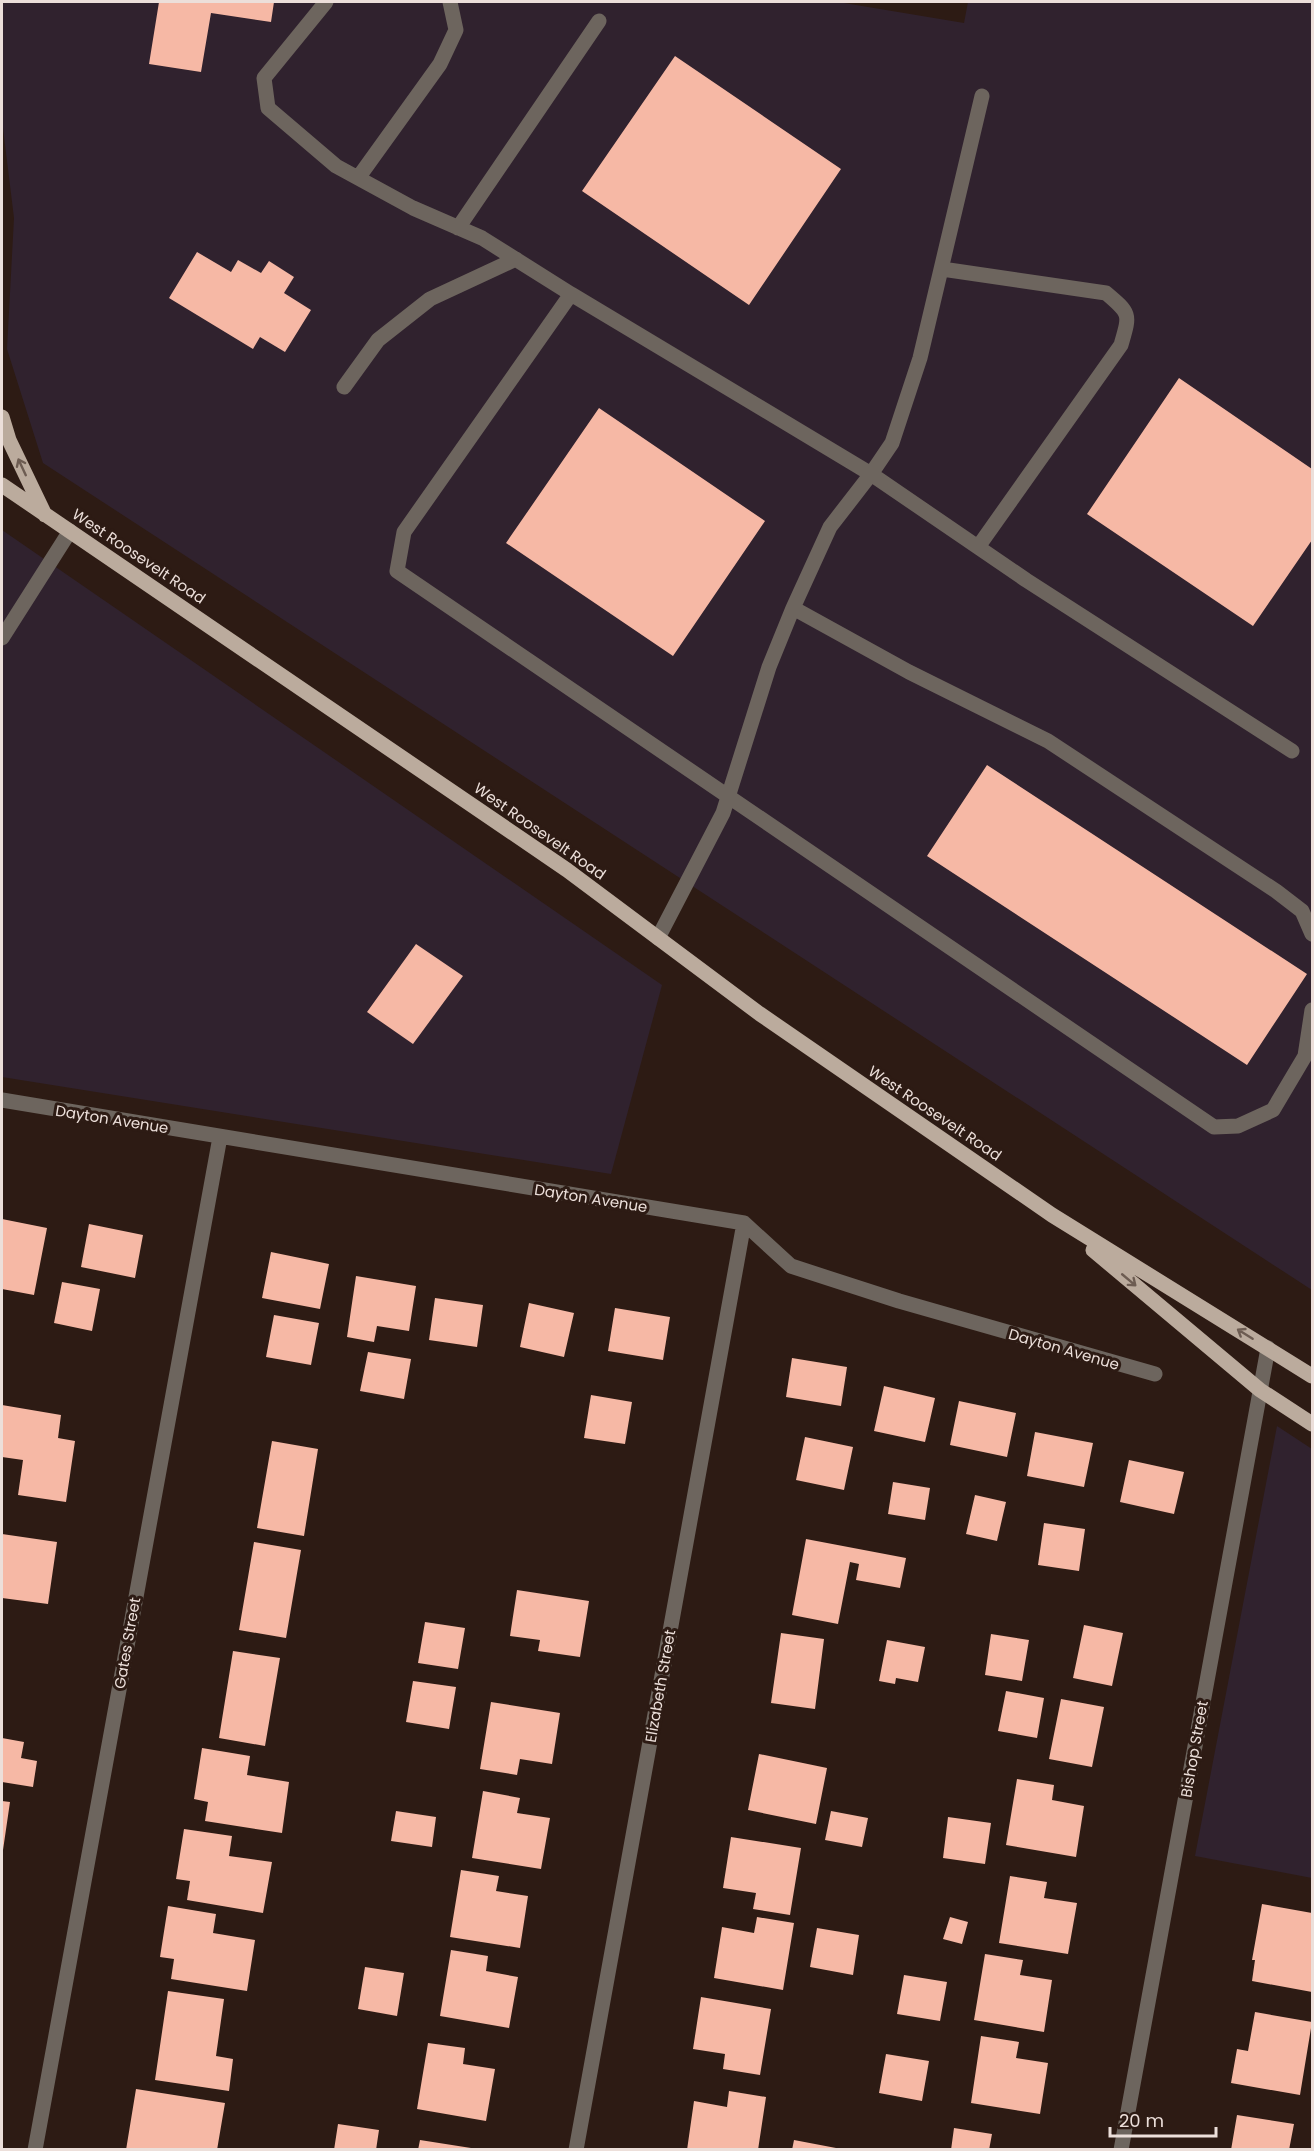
<svg xmlns="http://www.w3.org/2000/svg" width="1314" height="2151" font-family="Poppins,sans-serif">
<rect width="100%" height="100%" fill="#2d1b14"/>
<path fill="#30222e" d="M2,2h836l126,21 4,-21h344v1288l-1269,-827 -36,-114 7,-131 -12,-98z
M2,530l660,455 -51,189 -609,-97z
M1277,1426l35,23v429l-117,-22z"/>
<path fill="#f6b8a5" d="M159,2h115l-3,20 -60,-9 -10,59 -52,-8z
M675,56l166,113 -92,136 -167,-114z
M197,252l34,20 7,-12 23,13 8,-12 25,16 -10,16 27,17 -26,42 -25,-15 -7,12 -84,-51z
M1179,378l133,91v71l-59,86 -166,-112z
M599,408l166,113 -92,135 -167,-113z
M987,765l320,209 -60,91 -320,-209z
M416,944l47,32 -50,68 -46,-32z
M2,1219l45,9 -13,67 -32,-6z
M89,1224l54,11 -8,43 -54,-11z
M271,1252l58,12 -9,45 -58,-11z
M356,1276l60,10 -7,45 -32,-5 -3,16 -27,-5z
M62,1282l38,7 -8,42 -38,-8z
M435,1298l48,7 -6,42 -48,-7z
M529,1303l45,10 -10,44 -44,-10z
M615,1308l55,9 -7,43 -55,-9z
M274,1315l45,8 -8,42 -45,-8z
M368,1352l43,7 -7,40 -44,-8z
M792,1358l55,9 -6,39 -55,-9z
M884,1386l51,12 -10,44 -51,-11z
M591,1395l41,7 -7,42 -41,-6z
M959,1401l57,12 -9,44 -57,-12z
M2,1405l59,10 -3,23 17,3 -9,61 -48,-7 5,-35 -21,-3z
M1035,1432l58,11 -9,44 -57,-11z
M805,1437l48,10 -9,43 -48,-10z
M272,1441l46,8 -14,87 -47,-8z
M1129,1460l55,12 -10,42 -54,-12z
M893,1482l37,6 -5,32 -37,-6z
M975,1495l31,7 -9,39 -31,-7z
M1044,1523l41,6 -6,42 -41,-6z
M2,1534l55,8 -9,62 -46,-6z
M806,1539l100,19 -6,30 -44,-8 3,-16 -9,-2 -12,62 -46,-9z
M254,1542l47,8 -15,88 -47,-8z
M517,1590l72,11 -9,56 -42,-6 2,-11 -30,-4z
M425,1622l40,6 -7,41 -40,-6z
M1084,1625l39,8 -11,53 -39,-8z
M781,1633l43,6 -9,70 -44,-6z
M991,1634l38,6 -7,41 -37,-6z
M887,1640l38,7 -7,35 -22,-4 -1,6 -16,-3z
M233,1651l47,7 -15,88 -46,-8z
M413,1681l43,6 -7,42 -43,-7z
M1006,1691l38,7 -7,40 -39,-7z
M1061,1699l43,8 -12,60 -43,-8z
M491,1702l69,11 -8,51 -32,-5 -3,16 -37,-6z
M2,1738l22,4 -3,16 16,3 -4,26 -31,-5z
M202,1748l48,8 -3,19 42,7 -7,51 -77,-12 3,-19 -14,-3z
M759,1754l68,14 -11,56 -68,-14z
M1017,1779l37,6 -2,15 32,6 -8,51 -70,-12z
M483,1791l37,7 -3,15 33,5 -9,51 -69,-11z
M2,1801l8,1 -7,48h-1z
M396,1811l40,6 -4,30 -41,-6z
M831,1811l37,7 -6,29 -37,-7z
M948,1817l43,6 -6,41 -42,-6z
M184,1829l48,7 -3,20 43,6 -9,51 -76,-13 3,-19 -14,-2z
M731,1837l70,11 -11,67 -37,-6 3,-16 -33,-5z
M461,1870l38,6 -3,15 32,5 -8,52 -70,-11z
M1010,1876l37,6 -3,16 33,5 -9,51 -69,-11z
M1262,1904l50,9v79l-60,-11 3,-21h-3z
M168,1906l48,8 -3,19 42,7 -8,51 -76,-12 3,-20 -14,-2z
M757,1917l37,6 -11,67 -69,-12 8,-51 32,6z
M950,1917l18,5 -6,22 -19,-5z
M817,1928l42,7 -6,40 -43,-8z
M451,1950l37,6 -2,15 32,6 -9,51 -69,-12z
M985,1954l38,6 -3,15 32,5 -8,52 -70,-12z
M365,1967l39,6 -7,43 -39,-7z
M904,1975l43,7 -7,39 -43,-7z
M168,1991l56,8 -8,57 17,3 -4,32 -74,-11z
M701,1997l70,12 -11,66 -37,-6 2,-15 -32,-5z
M1255,2012l57,10 -12,73 -69,-12 6,-34 11,2z
M981,2036l38,6 -3,16 32,5 -8,51 -69,-11z
M428,2043l37,5 -2,16 32,5 -9,52 -69,-12z
M886,2054l43,7 -7,40 -43,-8z
M136,2089l89,14 -8,47h-91z
M729,2091l37,6 -8,53h-71l7,-49 33,6z
M1237,2115l57,9 -5,26h-58z
M338,2124l41,6 -3,20h-42z
M954,2128l38,6 -3,16h-38z
M420,2140l51,8v2h-53z
M794,2140l42,8v2h-44z"/>
<g fill="none" stroke-linecap="round" stroke-linejoin="round">
<path stroke="#6d655e" stroke-width="15" d="M326,2l-62,76 4,30 68,58 77,42 69,30 89,56 -167,238 -7,39 817,556 24,-1 35,-16 32,-54 7,-46
M358,178l82,-114 16,-34 -6,-28
M458,228l141,-207
M942,269l164,24c25,21 24,21 15,52l-143,202
M571,294l300,180 155,106 266,171
M344,387l34,-47 52,-41 86,-40
M793,608l116,64 139,69 228,150 26,20 10,23
M2,638l68,-107
M658,938l65,-125 46,-146 24,-59 37,-81 41,-53 21,-31 28,-85 62,-262
M2,1100l742,123 47,43 108,35 256,73
M35,2150l185,-1013
M576,2150l168,-927
M1121,2150l147,-802"/>
<path stroke="#bbab9d" stroke-width="15" d="M2,417l7,23 36,75
M2,485l565,385 193,144 292,201 260,161
M1093,1250l167,140 52,34"/>
</g>
<defs><path id="oneway-shaft" d="M-6 0H5M1.5-3L5.5 0L1.5 3" fill="none" stroke-width="1.6" stroke-linecap="round" stroke-linejoin="round" transform="scale(1.5)"/></defs>
<g stroke="#6d5c52">
<use href="#oneway-shaft" transform="translate(22 467) rotate(-115)"/>
<use href="#oneway-shaft" transform="translate(1129 1280) rotate(40)"/>
<use href="#oneway-shaft" transform="translate(1245 1334) rotate(-148)"/>
</g>
<g text-anchor="middle" dominant-baseline="central" stroke-width="6" stroke-linejoin="round" paint-order="stroke">
<g font-size="15" fill="#ecdfda" stroke="#2d1b14">
<text transform="translate(139 556) rotate(34)">West Roosevelt Road</text>
<text transform="translate(540 831) rotate(35)">West Roosevelt Road</text>
<text transform="translate(935 1113) rotate(34)">West Roosevelt Road</text>
<text transform="translate(112 1119) rotate(9)">Dayton Avenue</text>
<text transform="translate(591 1198) rotate(9)">Dayton Avenue</text>
<text transform="translate(1064 1349) rotate(16)">Dayton Avenue</text>
<text transform="translate(127 1643) rotate(-80)">Gates Street</text>
<text transform="translate(660 1686) rotate(-80)">Elizabeth Street</text>
<text transform="translate(1194 1749) rotate(-80)">Bishop Street</text>
</g>
</g>
<rect width="1314" height="2151" fill="none" stroke="#ecdfda" stroke-width="6"/>
<path d="M1110 2127v9h106v-9" fill="none" stroke="#ecdfda" stroke-width="3"/>
<text x="1119" y="2127" font-size="18" fill="#ecdfda" stroke="#2d1b14" stroke-width="4.5" paint-order="stroke">20 m</text>
</svg>
